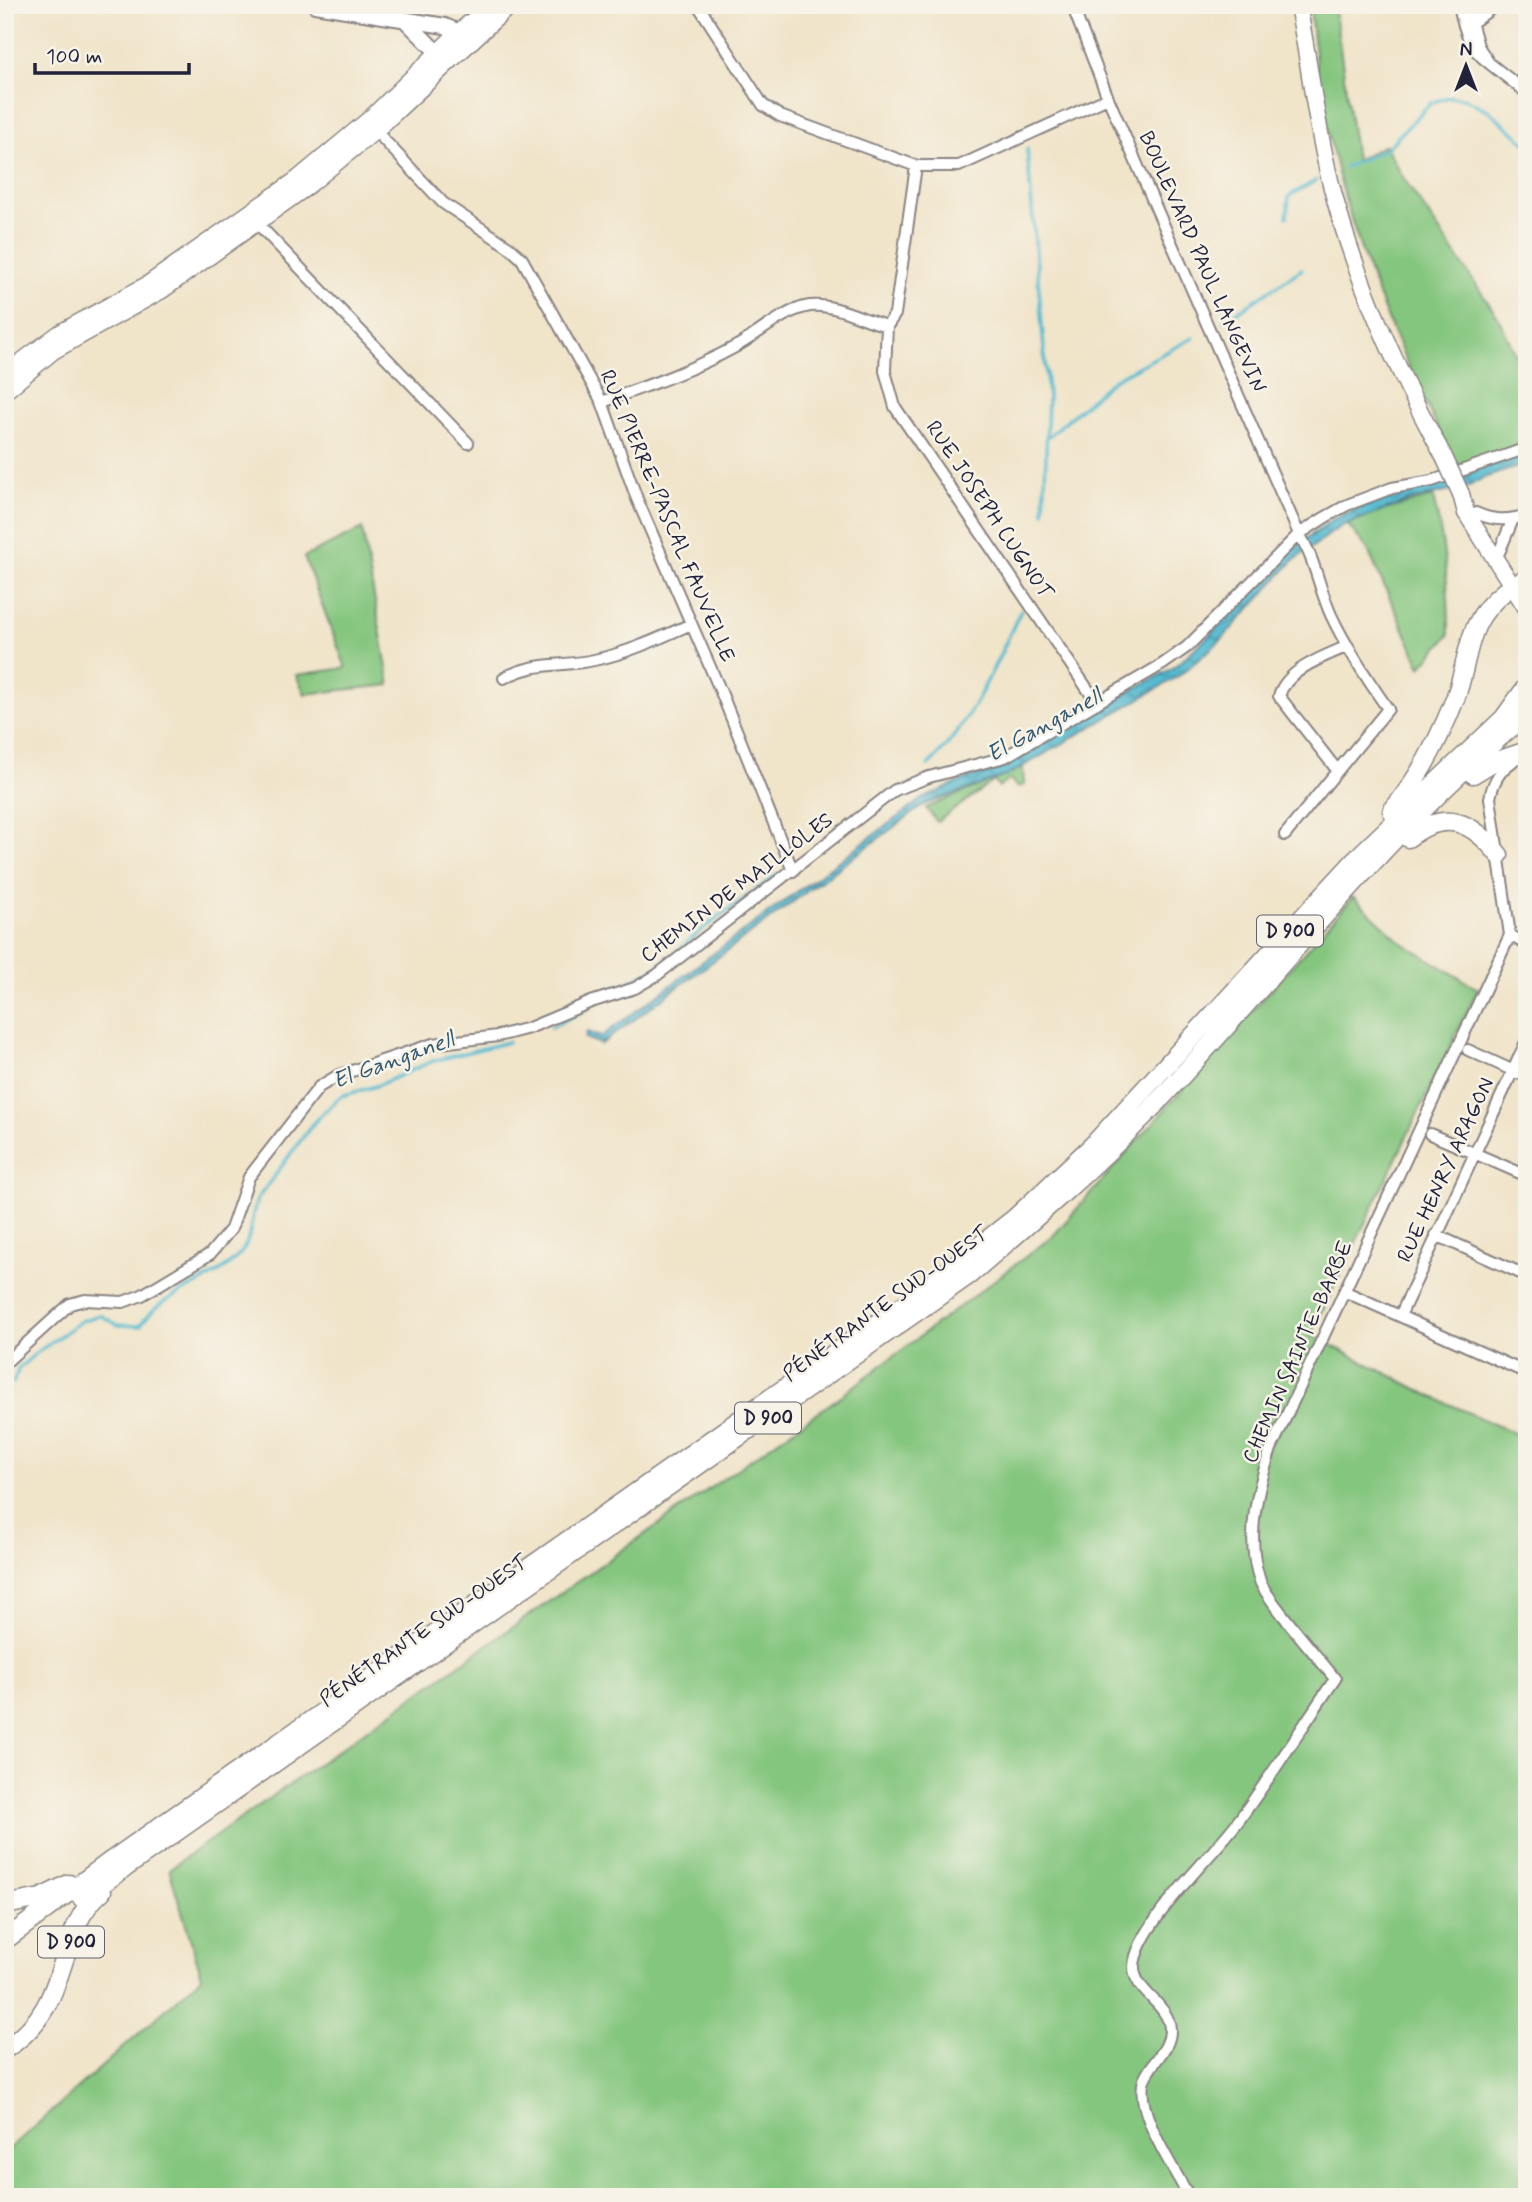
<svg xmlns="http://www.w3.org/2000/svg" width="1532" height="2202" font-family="Mynerve,sans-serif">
<defs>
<pattern id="water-waves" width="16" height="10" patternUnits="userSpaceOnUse" patternTransform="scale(1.75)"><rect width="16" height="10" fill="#52bad0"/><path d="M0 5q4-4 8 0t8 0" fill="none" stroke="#4497aa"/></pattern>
</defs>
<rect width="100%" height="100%" fill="#f7f3e8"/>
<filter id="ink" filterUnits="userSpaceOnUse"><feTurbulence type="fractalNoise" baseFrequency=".0143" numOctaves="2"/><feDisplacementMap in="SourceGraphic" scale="14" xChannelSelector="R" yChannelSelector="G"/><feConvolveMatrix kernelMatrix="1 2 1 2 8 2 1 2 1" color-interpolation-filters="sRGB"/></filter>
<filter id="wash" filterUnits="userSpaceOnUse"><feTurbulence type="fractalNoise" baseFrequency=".00686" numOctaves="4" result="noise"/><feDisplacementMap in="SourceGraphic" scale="28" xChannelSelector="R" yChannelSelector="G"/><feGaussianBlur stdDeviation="1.57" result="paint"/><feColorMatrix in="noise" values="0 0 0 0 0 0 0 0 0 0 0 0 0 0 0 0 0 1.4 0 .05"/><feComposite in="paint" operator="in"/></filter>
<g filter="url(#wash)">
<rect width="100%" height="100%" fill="#f0e4c9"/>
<path fill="#85c67f" stroke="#54745d" stroke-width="2" d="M1310,5h24l22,155 29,-15 19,34 94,138 29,61v64l-68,28c-78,-151 -137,-293 -149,-465z
M1433,497c12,46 16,90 16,138l-28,32 -54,-119 -19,-23 18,-10z
M362,529l28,156 -85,9 -9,-19 50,-7 -42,-111z
M1023,767l1,18 -7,2 -7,-8 -11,8 -5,-6 -57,41 -11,-14z
M1353,897l48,45 77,47 -167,346 118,60 98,44v758h-1522v-44l197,-176 -33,-108 672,-473 212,-160z"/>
<path fill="url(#water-waves)" stroke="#3a6e86" stroke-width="2" d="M1527,453v11l-44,14 -14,8 -60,15 -68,25 -48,35 -72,79 -42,36 -171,99 -83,29 -324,240 -16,-6 2,-6 14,5 321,-238 44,-20 39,-12 105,-65 63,-34 40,-36 73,-79 50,-36 70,-26 59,-15 15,-8z"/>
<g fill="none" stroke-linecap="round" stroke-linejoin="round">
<path stroke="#52bad0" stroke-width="3.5" d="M1027,149l21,247 -4,116
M1345,167l41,-18 45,-46 17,-6 16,1 25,13 38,33
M1287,217l2,-21 28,-16
M1224,321l78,-52
M1049,436l64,-56 80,-42
M928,765c41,-36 70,-106 93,-155
M603,993l51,-23 54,-45 69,-50
M551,1027l38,-19
M13,1383l6,-15 16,-14 46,-33 19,-6 18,10 22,1c22,-36 73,-40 100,-72 13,-15 10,-39 18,-56l57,-77 26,-25 35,-10 57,-25 75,-19"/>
</g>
</g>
<g filter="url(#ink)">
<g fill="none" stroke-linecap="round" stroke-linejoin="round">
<defs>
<path id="minor" d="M698,5l65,100 17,11 136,50h43l149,-68
M1072,5l36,93 191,436c16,25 20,54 32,81 16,34 36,64 57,94l-103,126
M1459,5c5,24 10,44 30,58l-11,-17 -12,-41
M1492,5l-23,6 -6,9 10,2 23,-17
M1489,63l38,30
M371,126l72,77 66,44 13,12 80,143 35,97 84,193 72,179
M254,220l214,223
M887,326l-2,45 10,36 202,296
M887,326l8,-12 21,-148
M602,402c45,-16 91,-32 133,-55 23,-12 48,-37 75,-41 24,-3 53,14 77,20
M1476,513c17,8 32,8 51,2
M1498,555l15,-36
M504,678c30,-17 58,-11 90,-18 34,-7 66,-22 97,-36
M1337,770l-58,-74c8,-27 46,-40 69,-50
M1510,935l-20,-137c3,-16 9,-27 22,-36
M1510,935l17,10
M1468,1050l59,27
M1430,1134l97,42
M1436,1235l91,41
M1346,1292l181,81
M1400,1316l127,-276
M5,1363l65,-59 15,-4 38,2 19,-7 68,-41 21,-25 18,-52 70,-90 18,-11 96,-32 65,-8 31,-8 62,-26 44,-14 22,-13 238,-185 34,-13 76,-20 158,-93 24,-17 112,-113 25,-16 23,-13 45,-17 40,-7 95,-33
M1189,2197c-15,-29 -55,-86 -45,-117 7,-18 27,-31 26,-51 -1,-26 -37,-37 -36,-63 3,-41 80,-111 105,-146 34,-46 64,-95 96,-141 -15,-20 -69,-80 -75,-98 -15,-44 -3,-91 11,-132l239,-514"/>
<path id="tertiary" d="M315,5l130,21 14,6 4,8
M404,19l35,35 6,-2"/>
<path id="secondary" d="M1298,5c12,61 18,123 34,183 24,94 66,184 112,269
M5,374l55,-41 87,-48 151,-106 73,-61 88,-86 32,-27
M5,391l48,-40 109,-61 143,-102 71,-58 134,-125
M1461,494l5,19 61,96"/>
<path id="trunk" d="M1523,580l4,-1
M1473,774l18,-11 36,-12
M1392,811c28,-34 47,-71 63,-112 16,-44 9,-76 50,-108
M1408,838c37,-29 64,-17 91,17
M82,1898l887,-623c61,-52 121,-104 177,-161 125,-130 241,-285 381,-400
M5,1905l36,-7 28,-14
M5,1940l107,-80 800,-561 103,-81 77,-72 269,-292 143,-136 23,-32
M5,2049c70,-44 47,-116 97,-158"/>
</defs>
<use href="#minor" stroke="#898382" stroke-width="14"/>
<use href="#tertiary" stroke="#898382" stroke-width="18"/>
<use href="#secondary" stroke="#898382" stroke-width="19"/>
<use href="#trunk" stroke="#898382" stroke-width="21"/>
<use href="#minor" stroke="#fff" stroke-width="10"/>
<use href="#tertiary" stroke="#fff" stroke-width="14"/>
<use href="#secondary" stroke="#fff" stroke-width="16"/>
<use href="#trunk" stroke="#fff" stroke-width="18"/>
<defs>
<path id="secondary-bridge" d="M1444,457l17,37"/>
</defs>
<use href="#secondary-bridge" stroke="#898382" stroke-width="19" stroke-linecap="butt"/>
<use href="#secondary-bridge" stroke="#fff" stroke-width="16"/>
</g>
</g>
<g text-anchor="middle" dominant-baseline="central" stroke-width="5" stroke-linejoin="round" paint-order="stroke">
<g fill="#f7f3e8" stroke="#62616f" stroke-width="2">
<rect x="1257" y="915.5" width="66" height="31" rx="5"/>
<rect x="735" y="1402.5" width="66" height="31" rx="5"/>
<rect x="38" y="1926.5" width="66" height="31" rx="5"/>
</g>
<g font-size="19" font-weight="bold" fill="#22223b">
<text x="1290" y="931">D 900</text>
<text x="768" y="1418">D 900</text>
<text x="71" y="1942">D 900</text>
</g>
<g font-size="21" fill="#22223b" stroke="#f7f3e8">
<text transform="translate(1202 262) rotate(66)">BOULEVARD PAUL LANGEVIN</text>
<text transform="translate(989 510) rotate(56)">RUE JOSEPH CUGNOT</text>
<text transform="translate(667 516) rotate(67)">RUE PIERRE-PASCAL FAUVELLE</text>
<text transform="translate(737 888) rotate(-37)">CHEMIN DE MAILLOLES</text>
<text transform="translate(1446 1170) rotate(-65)">RUE HENRY ARAGON</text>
<text transform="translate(886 1304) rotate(-36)">PÉNÉTRANTE SUD-OUEST</text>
<text transform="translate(1298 1352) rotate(-66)">CHEMIN SAINTE-BARBE</text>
<text transform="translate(424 1631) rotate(-35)">PÉNÉTRANTE SUD-OUEST</text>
</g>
<g font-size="23" font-style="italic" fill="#33576f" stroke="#f7f3e8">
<text transform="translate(1045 726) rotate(-29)">El Ganganell</text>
<text transform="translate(394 1061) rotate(-20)">El Ganganell</text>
</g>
</g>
<rect width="1532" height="2202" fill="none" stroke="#f7f3e8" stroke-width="28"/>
<g transform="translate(1466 66)" stroke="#f7f3e8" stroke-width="5" paint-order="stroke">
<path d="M0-5L12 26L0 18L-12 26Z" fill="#22223b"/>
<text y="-10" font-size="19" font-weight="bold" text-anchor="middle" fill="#22223b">N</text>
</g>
<path d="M35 63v10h154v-10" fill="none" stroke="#22223b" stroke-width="3.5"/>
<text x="46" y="63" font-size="21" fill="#22223b" stroke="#f7f3e8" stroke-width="5" paint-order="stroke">100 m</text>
</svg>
